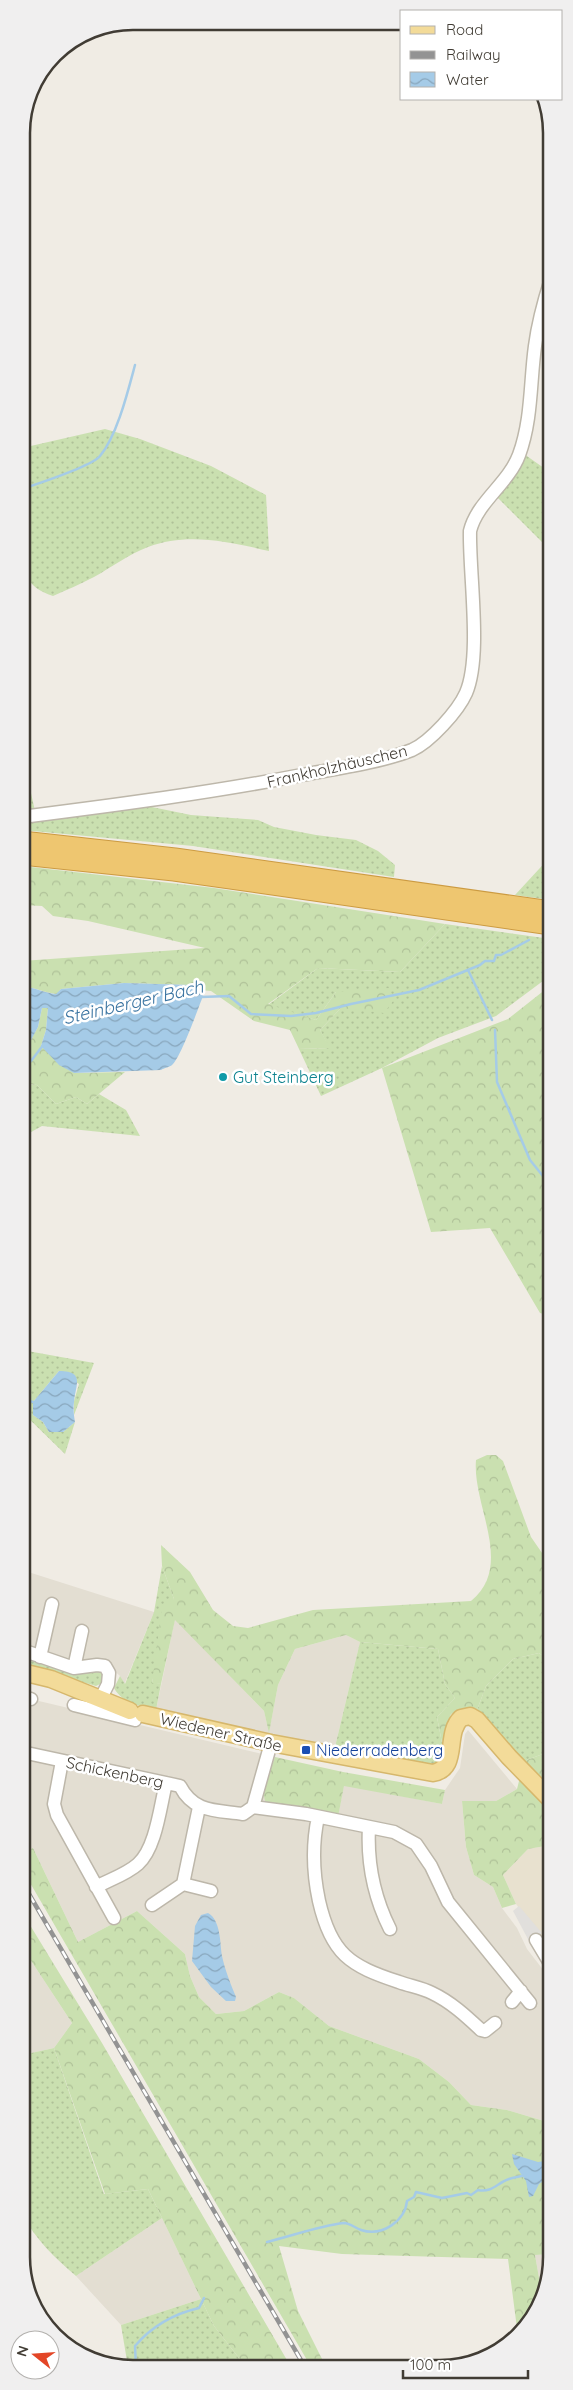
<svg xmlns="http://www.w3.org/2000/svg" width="573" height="2390" font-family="Quicksand,sans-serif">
<defs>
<pattern id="grass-dots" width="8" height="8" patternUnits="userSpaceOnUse" patternTransform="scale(1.25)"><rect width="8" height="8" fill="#cae0b0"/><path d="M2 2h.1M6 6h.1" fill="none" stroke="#afc198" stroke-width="1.8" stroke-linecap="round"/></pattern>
<pattern id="forest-crowns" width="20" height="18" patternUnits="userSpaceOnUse" patternTransform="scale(1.25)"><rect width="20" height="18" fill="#cae0b0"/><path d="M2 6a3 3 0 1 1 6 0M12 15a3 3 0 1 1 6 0" fill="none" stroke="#afc198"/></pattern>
<pattern id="water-waves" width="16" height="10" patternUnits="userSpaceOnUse" patternTransform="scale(1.25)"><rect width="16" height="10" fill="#a5cbe7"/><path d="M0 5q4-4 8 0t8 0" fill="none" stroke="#88a6bc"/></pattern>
</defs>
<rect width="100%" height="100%" fill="#f0ece4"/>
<path fill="#e3ded2" d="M22,1570l132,42 -30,73 -4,-9 -14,-13 -25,1 -59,-17z
M175,1619l89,92 5,21 9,-47 17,-36 51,-14 14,7 -25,105 -179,-37z
M22,1697l253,60 -12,34 75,25 6,-31 98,19 3,-14 15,-22 5,-34 3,-4 49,59 -21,12h-34l4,46 8,28 19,12 9,21 15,20 10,21 24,31v137l-7,4 -37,-11 -36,-5 -22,-23 -30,-23 -90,-33 -35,-28 -15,-6 -35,19 -28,3 -17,-17 -9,-21 -5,-22 -48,-43 -59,31 -45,-94 -11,5z
M22,1947l50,76 -18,25 -32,7z
M162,2218l39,81 -80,26 -45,-49z
M552,2254v10l-11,25 -6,-34z"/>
<path fill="#e8e1cf" d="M551,1845v105l-35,-46 -13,-29 25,-26z"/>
<path fill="url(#grass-dots)" d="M105,429l35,10 71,27 55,29 3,56c-40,-9 -81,-19 -121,-4 -19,7 -36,20 -54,30 -13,7 -28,13 -41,19 -14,-5 -21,-9 -28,-22l-3,1v-127z
M524,454l27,19v78l-55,-55z
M22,753l13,58 102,-7 54,11 67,5 16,7 42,8 40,5 22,11 17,14 -1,12 -201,-31 -171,-16z
M551,856v44l-36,-5z
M445,924l106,15v36l-55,41 -58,22 -56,30 -61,28 -22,-47 30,-1 -9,-18 21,-22 -5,-16 -20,28 -48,-15 50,-37 82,4z
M28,1084l9,1 19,19 20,-7 11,7 12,-10 27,16 14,26 -98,-10 -20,11v-43z
M22,1350l72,13 -20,52v-14l5,-17 -20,-13 -26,31v13l10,7 6,10h14l12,-10 -10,32 -43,-42z
M162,1566l12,33 -22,83 9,2 -5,26c-16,-4 -34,-7 -42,-22l6,-12 5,8 29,-72z
M360,1642l78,7 7,35 10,14 -18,19 5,26 -2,18 -5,3 -10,1 -90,-18z
M539,1653l12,9v89l-27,10 -47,-51 9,-24 27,-27z
M22,1657l41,14h38l3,4 -2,8 -6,3 -74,-22z
M54,2048l50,146 44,-5 14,29 -86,58c-22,-19 -40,-36 -54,-62v-159z
M201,2299l13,27 32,41h-118l-7,-42z"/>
<path fill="url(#forest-crowns)" d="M22,866l192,22 231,36 -45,48 -82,-4 -50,36 48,16 20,-28 54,-4 3,13 -9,12 -43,-5 -21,22 10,18 -31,1 -9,-19 -36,-9 -43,-30 -12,-1 -8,-5 -67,-2 -63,6 -4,5c-12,-1 -24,-8 -35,-7v-26l183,-13 -117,-27 -35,-5 -11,-10 -20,-1z
M551,985v331l-11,-3 -50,-85 -59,4 -49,-164 126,-49z
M42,1008h6l-2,22 -5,16 34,27 50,-1 -38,32 -11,-7 -20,7 -19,-19 -9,-1 -6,10v-53h8l8,-14z
M487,1455h9l7,6 28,76 20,29v96l-12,-9 -26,6 -27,27 -9,24 -13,-1 -13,5 -9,29 -5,-26 18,-19 -10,-14 -7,-35 -78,-7 -14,-7 -51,14 -17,36 -9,48 -5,-22 -89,-91 -14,64 -9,-1 10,-76 12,-8 -12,-33 -1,-21 29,27 23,38 20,16 15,2 65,-18 158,-9c44,-36 1,-95 5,-141z
M551,1751v94l-23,4 -25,26 13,29 -14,4 -9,-21 -19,-12 -8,-28 -4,-46h34l21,-12 7,-28z
M275,1757l68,15 102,18 -3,14 -98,-18 -6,31 -66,-12 -7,-4 -2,-10z
M33,1848l45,94 59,-31 48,43 5,22 9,21 17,17 28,-3 35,-19 15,6 35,28 90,33 30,23 22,23 36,5 37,11 7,-4 1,137 -17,1 6,34 -17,42 -6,5 -10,-77 -166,-5 -63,-8 19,65 28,56h-15l-289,-498v-16z
M22,1912l80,131 189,324h-45l-32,-41 -66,-137 -43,5 -51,-146 18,-25 -50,-76z"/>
<path fill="#e1dfdc" d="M519,1906l23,27 -12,10 -17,-32z"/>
<path fill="url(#water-waves)" d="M124,983l67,2 8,5 4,6c-5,13 -23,63 -31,69 -2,2 -8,3 -11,5l-87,3 -15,-8 -18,-19 5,-16 2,-22h-6l-4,19 -8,15 -8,-1v-54c11,-1 22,6 34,7l5,-5z
M59,1371c27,0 16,15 15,31 -1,7 0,14 1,20l-12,10h-14l-6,-10 -10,-7v-13z
M208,1913c13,7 12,31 14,43 3,14 9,29 14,41l-1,4h-9l-15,-14 -19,-26 3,-35 6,-11z
M512,2154l26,8 13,-2v16l-12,8 -6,12 -4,1 -3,-16 -12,-17z"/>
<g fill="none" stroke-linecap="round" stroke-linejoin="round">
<path stroke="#a5cbe7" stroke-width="2.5" d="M22,489c15,-5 70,-23 78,-33 17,-20 28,-65 35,-91
M468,970l24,50
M201,997l28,-1 22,18 40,2 25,-3 35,-9 68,-14 61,-25 5,-4h9l2,-6h5l28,-15
M495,1030l2,52 33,78 21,26
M31,1061l13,-17
M22,1391l4,9 7,2
M267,2242c25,-6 51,-16 77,-19 6,0 11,5 17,7 21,7 44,-9 46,-29l7,-4 2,-5 26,6 25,-5 4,2 7,-5c14,3 19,-7 31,-11 5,-2 10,-2 16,-4
M136,2367l-1,-21c17,-20 38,-32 64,-38l5,-10"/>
<defs>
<path id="minor" d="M22,817c94,-12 187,-24 280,-42 32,-6 80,-13 110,-25 18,-8 46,-39 54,-57 16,-37 3,-119 4,-162 7,-29 38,-47 49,-76 13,-35 11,-73 16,-109 3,-23 9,-45 16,-67
M22,1650l52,18 23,-3 8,1 4,7 -1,11 -8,16
M40,1657l12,-53
M74,1668l8,-37
M22,1697l9,2
M74,1705l61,15
M22,1752l158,34c14,27 36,24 63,28l10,-7
M62,1761l-8,43 3,11 57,103
M199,1807l-16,77 28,7
M253,1807l53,7 88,18 22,12 15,22 17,36 82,101
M253,1807l18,-64
M318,1817c-6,28 -5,56 1,84 12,53 31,65 80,81 11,4 23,6 33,11 19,9 34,23 49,37l4,1 10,-8
M369,1827c-2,36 5,70 21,102
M96,1887c13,-7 31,-13 42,-23 18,-16 22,-57 28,-81
M152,1905l31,-21
M536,1940l15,25
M512,2002l9,-11"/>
<path id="major" d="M22,1672l29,7 79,32
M143,1714l128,29 162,30c27,-5 11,-39 28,-55l9,-2 7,4 32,37 42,43"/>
<path id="highway" d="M22,841l153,17 376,53
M22,855l152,16 377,54"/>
</defs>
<use href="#minor" stroke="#bdb7aa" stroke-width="15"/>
<use href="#major" stroke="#d6b76c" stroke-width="19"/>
<use href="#highway" stroke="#cc9b42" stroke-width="21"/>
<use href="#minor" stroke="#fff" stroke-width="12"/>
<use href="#major" stroke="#f3db99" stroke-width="16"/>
<use href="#highway" stroke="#eec670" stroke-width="19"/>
<defs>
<path id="rail" d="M22,1882l283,485"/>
</defs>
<use href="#rail" stroke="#939393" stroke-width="4.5"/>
<use href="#rail" stroke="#fff" stroke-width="2.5" stroke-dasharray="8" stroke-linecap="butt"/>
</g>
<circle fill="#0f9aa8" stroke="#fff" stroke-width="2" cx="223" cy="1077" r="5"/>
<rect fill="#1a4fb4" stroke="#fff" stroke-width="2" x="301" y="1745" width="10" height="10" rx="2.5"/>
<g text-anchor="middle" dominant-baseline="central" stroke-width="5" stroke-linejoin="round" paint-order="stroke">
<g font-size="16" fill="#413c34" stroke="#fff">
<text transform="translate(337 766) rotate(-13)">Frankholzhäuschen</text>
<text transform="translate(221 1732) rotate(13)">Wiedener Straße</text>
<text transform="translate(115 1772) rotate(12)">Schickenberg</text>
</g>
<g font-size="16" fill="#0d838f" stroke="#fff" text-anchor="start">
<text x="233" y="1077">Gut Steinberg</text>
</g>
<g font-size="16" fill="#164399" stroke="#fff" text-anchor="start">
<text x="316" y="1750">Niederradenberg</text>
</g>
<g font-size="18" font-style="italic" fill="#3a74a1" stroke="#fff">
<text transform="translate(133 1002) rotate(-13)">Steinberger Bach</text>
</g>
</g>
<path d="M0 0H573V2390H0ZM133 30H440A103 103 0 0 1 543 133V2257A103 103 0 0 1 440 2360H133A103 103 0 0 1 30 2257V133A103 103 0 0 1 133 30Z" fill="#f0efef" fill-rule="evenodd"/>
<path fill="none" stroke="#413c34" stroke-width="2.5" d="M133 30H440A103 103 0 0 1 543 133V2257A103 103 0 0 1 440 2360H133A103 103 0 0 1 30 2257V133A103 103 0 0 1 133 30Z"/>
<rect x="400" y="10" width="162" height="90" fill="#ffffff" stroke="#b3b1ae"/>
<rect x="410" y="26" width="25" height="8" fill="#f3db99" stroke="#b3b1ae"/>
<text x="446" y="35" font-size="15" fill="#413c34">Road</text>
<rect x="410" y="51" width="25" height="8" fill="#939393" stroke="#b3b1ae"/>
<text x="446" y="60" font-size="15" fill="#413c34">Railway</text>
<rect x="410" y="72" width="25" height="15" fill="url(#water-waves)" stroke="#b3b1ae"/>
<text x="446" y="85" font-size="15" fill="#413c34">Water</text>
<g transform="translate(35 2355) rotate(287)"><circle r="24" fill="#ffffff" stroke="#b3b1ae"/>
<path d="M0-4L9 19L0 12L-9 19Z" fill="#e34627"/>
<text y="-8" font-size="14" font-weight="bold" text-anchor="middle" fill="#413c34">N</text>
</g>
<path d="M403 2370v8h125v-8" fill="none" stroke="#413c34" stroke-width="2.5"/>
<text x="410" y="2370" font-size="15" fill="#413c34" stroke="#ffffff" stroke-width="4" paint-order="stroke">100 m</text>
</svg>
